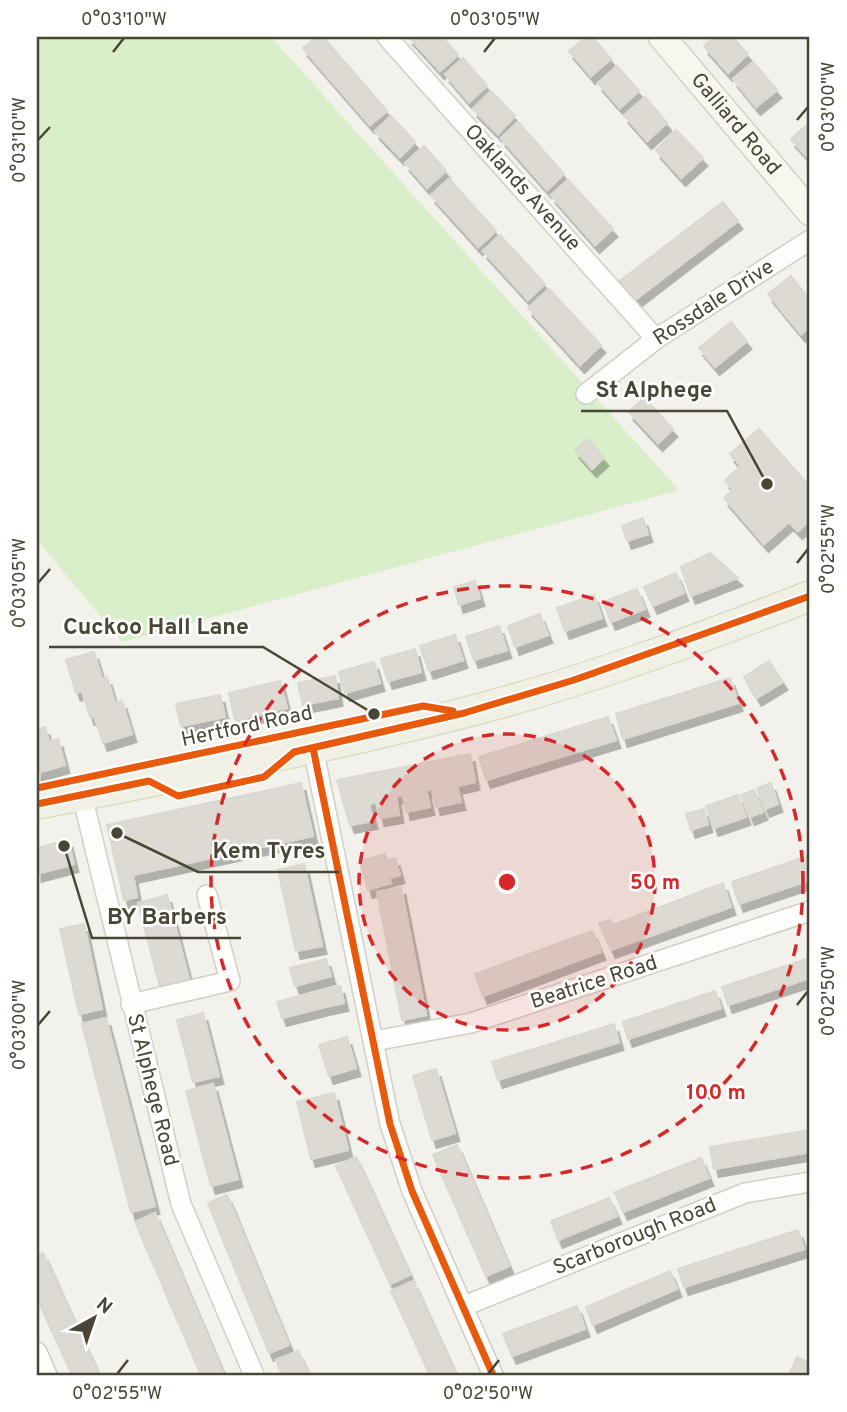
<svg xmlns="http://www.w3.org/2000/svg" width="847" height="1412" font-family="Overpass,sans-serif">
<defs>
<filter id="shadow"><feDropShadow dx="4.5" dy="8" stdDeviation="0" flood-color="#0004"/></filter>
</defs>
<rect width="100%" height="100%" fill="#f2f1eb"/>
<path fill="#d8efc9" d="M37,37h234l408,453 -557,152 -85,-102z"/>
<path fill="#dcdad3" stroke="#dad9d0" stroke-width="2" filter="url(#shadow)" d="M316,37h7l64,74 -17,14 -67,-77z
M409,37h33l16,18 -18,16z
M587,37h5l19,22 -20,17 -22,-25z
M714,37h18l16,17 -20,19 -24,-27z
M463,58l24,28 -18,16 -24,-28z
M753,62l24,28 -21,17 -23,-28z
M617,66l22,25 -19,17 -22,-25z
M491,91l24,25 -17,18 -25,-25z
M645,97l22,26 -20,18 -23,-26z
M391,116l24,26 -15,15 -25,-26z
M518,122l46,52 -17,16 -46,-52z
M810,122v38l-19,-21z
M676,130l27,28 -22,20 -25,-28z
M424,146l22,25 -19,17 -22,-25z
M449,179l47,52 -18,16 -47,-52z
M568,180l45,49 -18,16 -44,-50z
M723,202l15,19 -107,82 -14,-20z
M500,235l45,49 -17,16 -45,-49z
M791,276l19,24v27l-9,7 -33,-40z
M549,289l52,56 -21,20 -52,-57z
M731,322l16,19 -32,26 -16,-19z
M644,398l29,31 -15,14 -29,-31z
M759,429l51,58v33l-12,11 -9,-9 -25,22 -40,-46 9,-8 -8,-10 16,-14 -11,-12z
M587,439l17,19 -12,11 -17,-19z
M643,518l5,16 -21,7 -5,-15z
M710,553l28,25 -47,18 -10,-29z
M676,573l8,20 -31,13 -9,-19z
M475,581l5,17 -21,7 -5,-18z
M637,589l8,20 -34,13 -8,-20z
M594,595l8,23 -37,13 -8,-23z
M540,614l8,21 -33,12 -7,-21z
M499,626l8,24 -33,10 -8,-23z
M455,635l8,25 -34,11 -9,-25z
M415,649l6,23 -33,9 -7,-22z
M94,652l8,27 5,-2 8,26 7,-2 10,33 -29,9 -9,-27 -4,1 -8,-26 -6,2 -10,-33z
M769,661l14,21 -26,16 -13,-21z
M374,662l6,21 -35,10 -6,-21z
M335,676l3,22 -35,7 -5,-22z
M730,678l8,25 -115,36 -7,-25z
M280,681l7,27 -52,12 -6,-27z
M220,695l5,22 -44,9 -5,-22z
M608,717l8,23 -130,40 -7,-23z
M45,727l4,15 9,-3 7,26 -28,8v-44z
M470,754l5,28 -18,4 4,16 -25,5 -4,-18 -6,1 4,17 -24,5 -3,-17 -7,1 3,19 -19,3 -4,-16 -7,2 4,17 -23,4 -13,-45z
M301,783l12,53 -180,39 4,22 -13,3 -17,-75z
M771,783l7,21 -13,5 -8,-21z
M754,790l9,22 -13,5 -9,-22z
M738,795l8,22 -32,11 -8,-22z
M704,809l4,15 -17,6 -5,-16z
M68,840l6,24 -37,10v-26z
M385,854l2,6 8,-2 5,17 -11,3 2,5 -23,7 -8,-29z
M810,855v25l-71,24 -7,-22z
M304,864l18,82 -26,5 -18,-81z
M723,883l8,24 -120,43 -12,-27 11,-3 3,5z
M401,887l25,128 -24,5 -25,-128z
M167,895l23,88 -29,8 -23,-88z
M84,924l18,85 -23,5 -19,-85z
M592,931l9,21 -118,44 -8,-22z
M810,958v20l-82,27 -6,-18z
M326,959l5,17 -36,10 -5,-18z
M340,986l4,17 -19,4 -3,-17z
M322,990l3,17 -43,11 -5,-16z
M715,991l6,17 -93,31 -5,-17z
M203,1013l16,63 -26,6 -16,-62z
M106,1018l49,188 -24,6 -49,-188z
M614,1024l5,18 -121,38 -6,-18z
M347,1037l9,31 -27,8 -10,-31z
M436,1069l19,64 -23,7 -19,-64z
M213,1084l25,95 -27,7 -25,-95z
M334,1093l14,57 -37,9 -14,-57z
M810,1130v22l-96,17 -4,-22z
M457,1145l52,121 -23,10 -53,-121z
M356,1157l54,118 -20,9 -54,-118z
M701,1158l8,20 -86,34 -8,-20z
M227,1195l62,150 -20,8 -61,-150z
M609,1198l8,18 -59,24 -7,-19z
M155,1213l69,162h-23l-66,-153z
M798,1230l6,19 -120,38 -6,-18z
M43,1253l56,122h-27l-35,-77v-42z
M670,1271l7,18 -84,36 -7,-18z
M413,1281l43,94h-26l-39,-84z
M577,1306l8,23 -73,27 -9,-22z
M298,1351l11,24h-27l-6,-15z
M797,1357l13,6v12h-21z"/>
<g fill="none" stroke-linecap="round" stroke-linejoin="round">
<defs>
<path id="street" d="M387,37l269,302
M586,394l70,-55 154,-99
M313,748l77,376 22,67 81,184
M82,795l99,409 73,171
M131,1004l99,-23 -23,-86
M374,1041l97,-18 339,-112
M464,1306l281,-113 65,-11
M37,1352l10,23"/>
<g id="secondary">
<path id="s1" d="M662,37l148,175"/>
</g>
<path id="primary" d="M37,804c142,-28 285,-55 426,-91 118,-30 234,-73 347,-117"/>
</defs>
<use href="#street" stroke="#d0cfc8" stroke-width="22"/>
<use href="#secondary" stroke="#d2d1c1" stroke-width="29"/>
<use href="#primary" stroke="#d6d3b7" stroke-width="32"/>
<use href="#street" stroke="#fdfdfc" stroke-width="19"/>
<use href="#secondary" stroke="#f7f6ef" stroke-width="26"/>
<use href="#primary" stroke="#f1f0e4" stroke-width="30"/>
<defs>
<path id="cycleway" d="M313,748l77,376 22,67 81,184
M37,788l386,-82 30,5
M37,804l112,-23 29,15 86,-19 30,-25 170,-39 110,-33 236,-84"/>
</defs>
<use href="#cycleway" stroke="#fff" stroke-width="11"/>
<use href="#cycleway" stroke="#e8590c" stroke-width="7"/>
</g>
<path fill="none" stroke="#494636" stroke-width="2.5" d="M113,52l11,-14M484,52l11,-14M797,120l11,-13M38,140l12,-13M797,563l11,-14M38,583l12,-14M797,1005l11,-14M38,1025l12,-14M117,1374l11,-14M488,1374l11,-14"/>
<circle cx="507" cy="882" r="148" fill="#d62828" fill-opacity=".12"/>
<g fill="none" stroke="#d62828" stroke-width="3.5" stroke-dasharray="12 9">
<circle cx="507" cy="882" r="148"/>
<circle cx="507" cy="882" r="296"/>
</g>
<g text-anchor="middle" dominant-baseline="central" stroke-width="5" stroke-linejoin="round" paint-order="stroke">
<g font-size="21" fill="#494636" stroke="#fff">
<text stroke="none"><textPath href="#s1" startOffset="114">Galliard Road</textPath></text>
<text transform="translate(522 188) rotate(48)">Oaklands Avenue</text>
<text transform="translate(714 303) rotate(-33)">Rossdale Drive</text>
<text transform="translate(247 727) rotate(-12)">Hertford Road</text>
<text transform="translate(594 983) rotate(-18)">Beatrice Road</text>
<text transform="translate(152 1090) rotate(76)">St Alphege Road</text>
<text transform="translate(635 1237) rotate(-22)">Scarborough Road</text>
</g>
</g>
<circle cx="507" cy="882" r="10" fill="#d62828" stroke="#fff" stroke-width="3.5"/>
<g font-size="21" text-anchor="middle" font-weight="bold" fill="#d62828" stroke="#fff" stroke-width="5" stroke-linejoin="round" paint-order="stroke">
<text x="655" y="889">50 m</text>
<text x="716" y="1099">100 m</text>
</g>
<path fill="none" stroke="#494636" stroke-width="2.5" d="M767 484L727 411H581M374 714L263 647H49M117 833L198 872H339M64 846L92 938H241"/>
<g fill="#494636" stroke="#fff" stroke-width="2.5">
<circle cx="767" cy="484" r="7"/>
<circle cx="374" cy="714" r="7"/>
<circle cx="117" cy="833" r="7"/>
<circle cx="64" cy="846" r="7"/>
</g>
<g font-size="23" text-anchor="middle" font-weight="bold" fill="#494636" stroke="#fff" stroke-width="5" stroke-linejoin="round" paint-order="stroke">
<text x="654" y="397">St Alphege</text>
<text x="156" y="634">Cuckoo Hall Lane</text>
<text x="269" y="858">Kem Tyres</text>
<text x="167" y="924">BY Barbers</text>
</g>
<rect width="847" height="1412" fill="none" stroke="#ffffff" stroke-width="77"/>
<g transform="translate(94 1318) rotate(40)" stroke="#ffffff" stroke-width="5" paint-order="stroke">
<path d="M0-5L12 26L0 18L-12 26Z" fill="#494636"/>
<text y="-10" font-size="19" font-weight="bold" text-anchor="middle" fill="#494636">N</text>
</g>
<rect x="38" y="38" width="770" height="1336" fill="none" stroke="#494636" stroke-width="2.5"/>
<g font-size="18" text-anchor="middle" fill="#494636">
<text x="124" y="25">0°03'10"W</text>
<text x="495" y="25">0°03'05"W</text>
<text transform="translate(828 107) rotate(-90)" y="6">0°03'00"W</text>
<text transform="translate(19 140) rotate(-90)" y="6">0°03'10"W</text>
<text transform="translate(828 549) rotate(-90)" y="6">0°02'55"W</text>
<text transform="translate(19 583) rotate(-90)" y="6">0°03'05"W</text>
<text transform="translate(828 991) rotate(-90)" y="6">0°02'50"W</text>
<text transform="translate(19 1025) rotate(-90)" y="6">0°03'00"W</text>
<text x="117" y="1399">0°02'55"W</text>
<text x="488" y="1399">0°02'50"W</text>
</g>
</svg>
